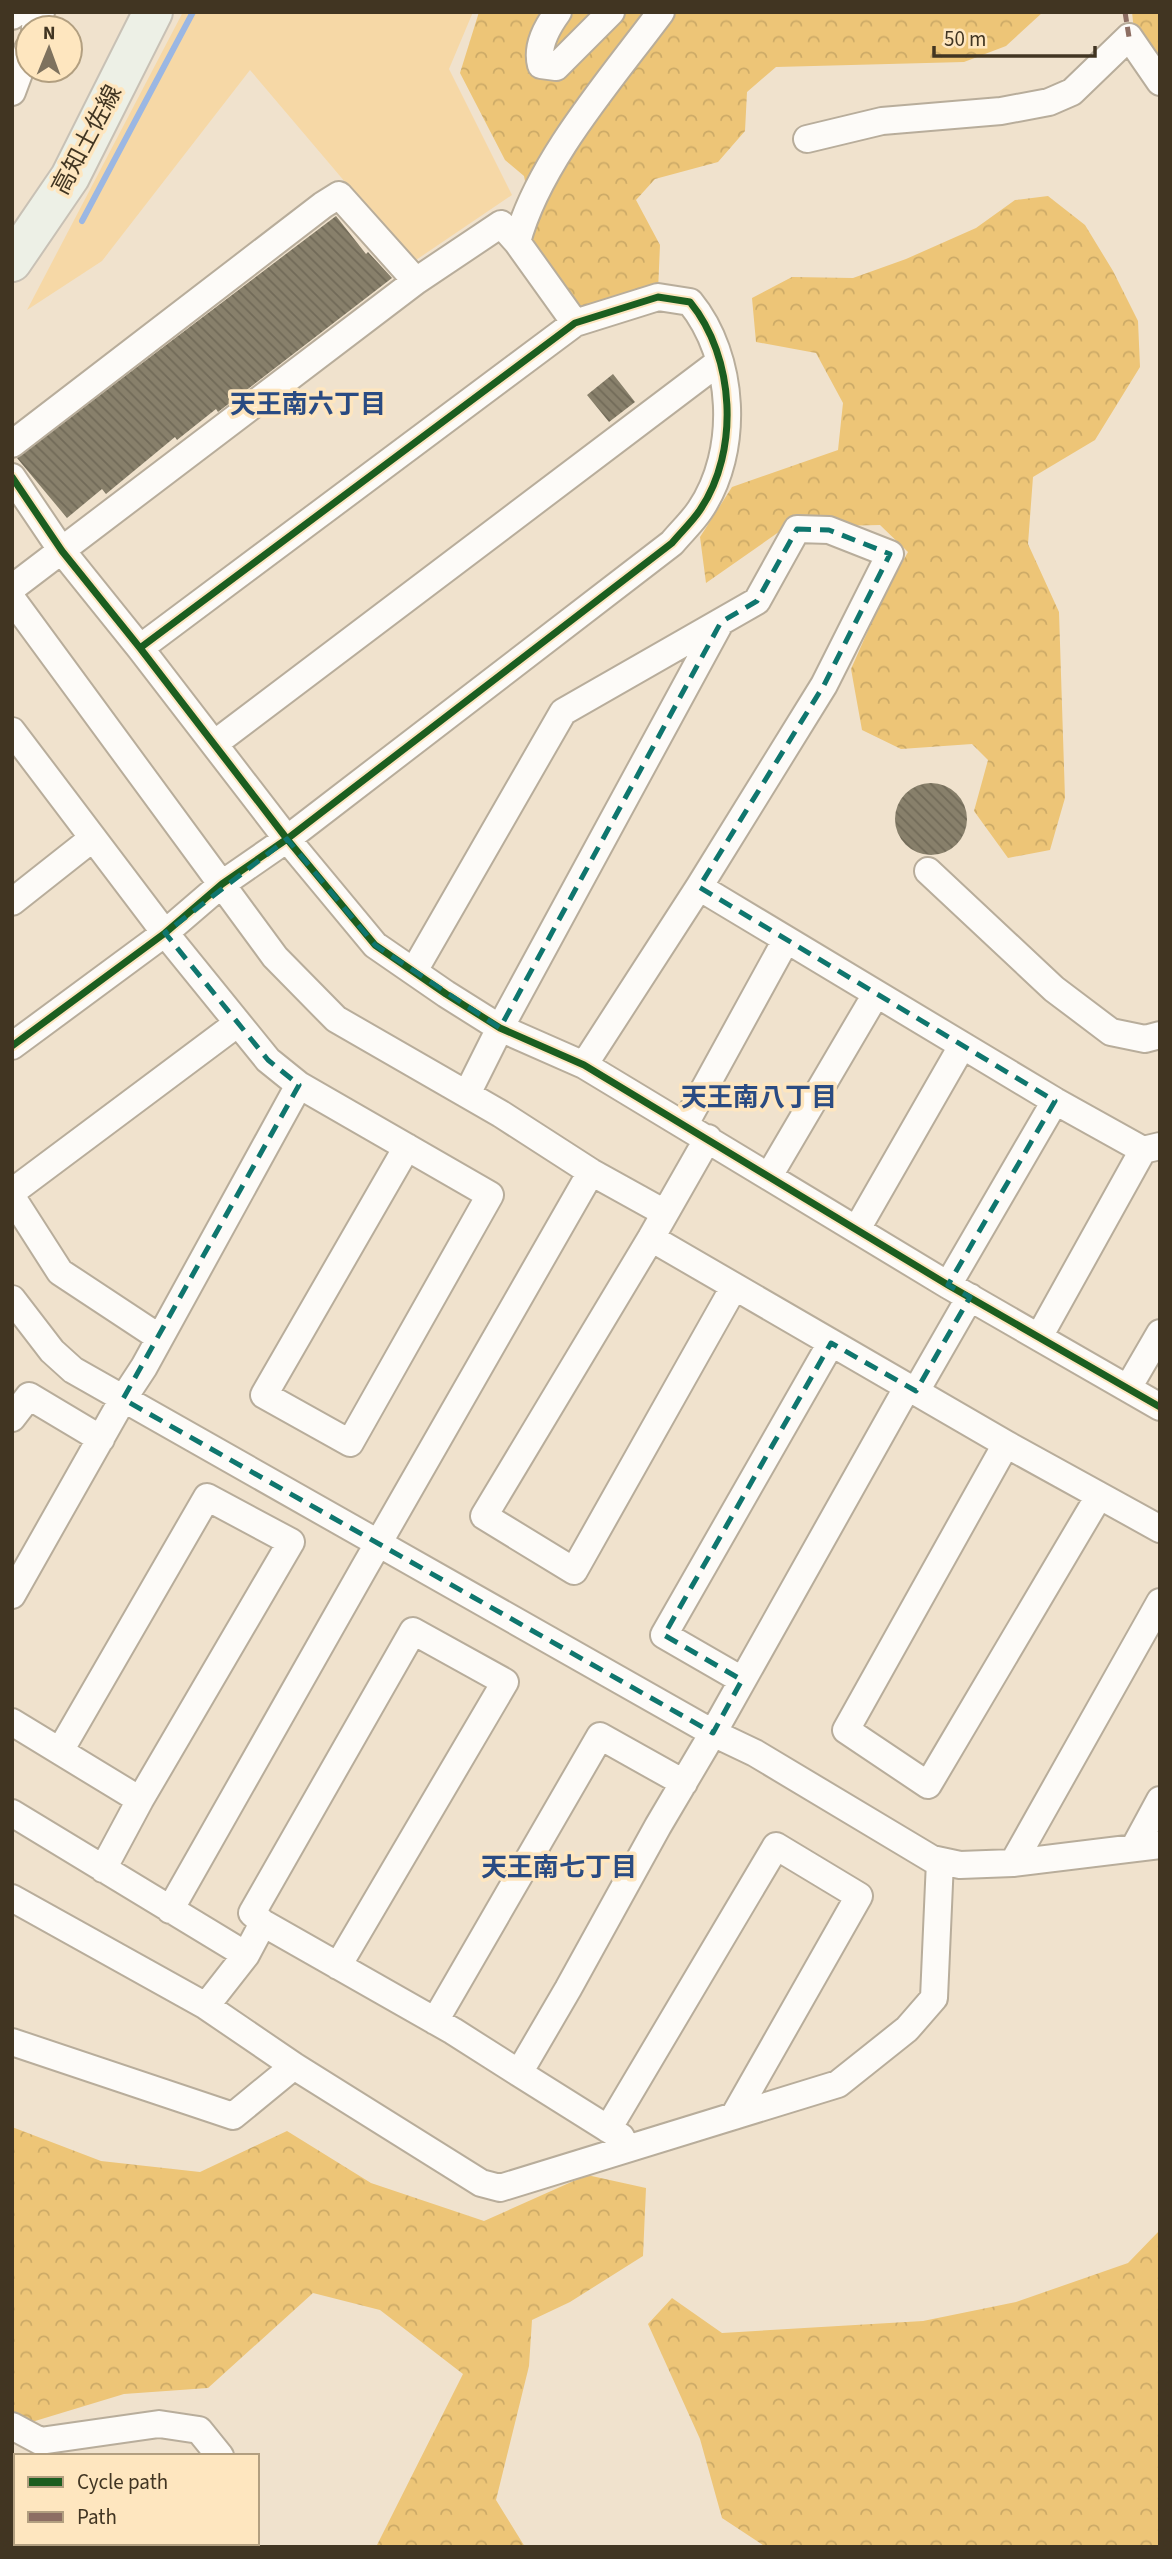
<svg xmlns="http://www.w3.org/2000/svg" width="1172" height="2559" font-family="'Source Sans 3','Noto Sans JP',sans-serif">
<defs>
<pattern id="forest-crowns" width="20" height="18" patternUnits="userSpaceOnUse" patternTransform="scale(1.75)"><rect width="20" height="18" fill="#edc577"/><path d="M2 6a3 3 0 1 1 6 0M12 15a3 3 0 1 1 6 0" fill="none" stroke="#ccaa67"/></pattern>
<pattern id="building-back-hatch" width="6" height="6" patternUnits="userSpaceOnUse" patternTransform="scale(1.75)"><rect width="6" height="6" fill="#88806b"/><path d="M-1 5l2 2M0 0l6 6M5-1l2 2" fill="none" stroke="#716a58"/></pattern>
</defs>
<rect width="100%" height="100%" fill="#f0e2cd"/>
<path fill="url(#forest-crowns)" d="M479,12h564l-37,34 -42,16 -188,5 -29,25 -2,39 -27,31 -63,17 -19,21 24,45 -2,46 -80,17 -51,-66 6,-21 -9,-45 -19,-16 -45,-87z
M1132,12h28v70l-25,-42z
M1048,196l37,29 28,46 25,50 2,46 -45,73 -62,37 -5,67 31,68 6,186 -15,52 -42,8 -34,-47 14,-51 -16,-16 -71,5 -39,-19 -11,-61 30,-68 27,-49 -28,-27 -94,2 -80,56 -6,-46 32,-50 106,-37 5,-47 -27,-50 -60,-11 -4,-44 40,-21 61,1 53,-19 70,-31 39,-28z
M12,2127l89,34 99,11 87,-41 84,52 113,38 103,-46 59,13 -3,68 -73,46 -38,18 -3,46 -33,134 29,47h-149l87,-173 -83,-64 -67,-17 -105,95 -84,6 -112,34z
M1160,2230v317h-394l-44,-29 -22,-79 -52,-115 24,-26 50,35 201,-12 93,-19 112,-39z"/>
<path fill="#f6d8a6" d="M183,12h290l-24,57 63,126 -99,67 -163,-192 -148,191 -75,49z"/>
<g fill="none" stroke-linecap="round" stroke-linejoin="round">
<path stroke="#9bb7e3" stroke-width="6" d="M82,221l111,-209"/>
</g>
<path fill="url(#building-back-hatch)" d="M336,216l30,38 2,-2 24,26 -174,134 -2,-3 -39,31 -2,-3 -69,57 -4,-5 -35,29 -50,-60z
M613,374l22,28 -26,20 -22,-27z
M895 819a36 36 0 1 1 72 0a36 36 0 1 1-72 0Z"/>
<g fill="none" stroke-linecap="round" stroke-linejoin="round">
<defs>
<path id="minor" d="M558,12c-11,15 -22,34 -17,53l15,2 55,-55
M12,16l5,-4
M35,28l6,-16
M12,92l16,-43
M807,139l75,-18 119,-10 48,-9 23,-10 57,-55 31,45
M517,242c21,-80 95,-164 144,-230
M12,444l311,-239 16,-10 77,86 85,-57 16,18 58,81
M12,477l50,74 78,97 147,191 88,106 71,49 54,34 84,37 364,220 212,122
M12,588l404,-307
M12,599l263,358 61,62 165,95 90,58 74,41
M12,731l153,202 103,127 31,25 191,110 -140,248 -86,-48 143,-248
M214,744l505,-382
M928,871l126,118 57,43 34,7 15,-4
M12,902l81,-64
M414,971l149,-259 194,-111 40,-72 32,1 61,24 -66,131 -125,202 356,214 88,49 17,-4
M12,1046l153,-113 57,-49 65,-45 385,-296c9,-11 20,-21 28,-33 40,-59 35,-153 -10,-208l-32,-5 -83,26 -435,325
M584,1065l115,-178
M467,1094l33,-66 220,-405
M685,1124l101,-184
M708,1138l-57,100 -167,278 90,55 160,-284
M769,1176l107,-182
M12,1192l226,-169
M12,1197l48,75 100,66
M857,1229l105,-183
M651,1238l355,206 154,85
M948,1285l107,-184
M12,1299l40,52 21,19 640,363 42,20 177,106 28,6 53,-2 147,-18
M1039,1337l104,-187
M1128,1388l32,-55
M916,1391l54,-94
M12,1418l17,-22 72,43
M1006,1444l-160,286 82,55 171,-289
M12,1595l111,-196 21,-32 155,-282
M742,1680l-78,-45 167,-292
M12,1722l128,78
M60,1751l147,-254 84,45 -151,258 -37,69
M12,1813l234,142
M1134,1848l26,-48
M1013,1863l147,-261
M12,1898l194,108 88,60 187,117 19,5 338,-104 69,-55 27,-31 6,-137
M170,1910c139,-247 280,-492 421,-738
M263,1923l-11,-10 161,-282 92,51 -167,284
M206,2006l40,-51 17,-32 190,108 66,42 49,-84 90,-163 55,-93 195,-347
M435,2021l165,-285 84,47
M12,2042l221,74 61,-50
M519,2073l102,64
M608,2129l168,-283 83,50 -125,220
M12,2426l28,15 119,-17 40,6 21,26
M12,2541l4,-2
M244,2543l1,4"/>
<path id="primary" d="M12,262l58,-85 83,-165"/>
</defs>
<use href="#minor" stroke="#b8ad9b" stroke-width="30"/>
<use href="#primary" stroke="#c8c1b5" stroke-width="42"/>
<use href="#minor" stroke="#fdfbf8" stroke-width="26"/>
<use href="#primary" stroke="#edf0e6" stroke-width="38"/>
<path stroke="#8d6e63" stroke-width="5" stroke-dasharray="10 5" stroke-linecap="butt" d="M1125,12l4,25"/>
<defs>
<path id="cycleway" d="M12,477l50,74 78,97 147,191 88,106 71,49 54,34 84,37 364,220 212,122
M12,1046l153,-113 57,-49 65,-45 385,-296c9,-11 20,-21 28,-33 40,-59 35,-153 -10,-208l-32,-5 -83,26 -435,325"/>
</defs>
<use href="#cycleway" stroke="#fee6bf" stroke-width="11"/>
<use href="#cycleway" stroke="#1b5e20" stroke-width="7"/>
</g>
<path fill="none" stroke="#0f766e" stroke-width="5" stroke-dasharray="14 9" stroke-linejoin="round" d="M797,529l32,1 61,24 -66,131 -125,202 356,214 -107,184 22,12 -54,94 -85,-48 -167,292 78,45 -29,53 -590,-334 176,-314 -31,-25 -103,-127 122,-94 88,106 125,83 221,-406 36,-21z"/>
<g text-anchor="middle" dominant-baseline="central" stroke-width="7" stroke-linejoin="round" paint-order="stroke">
<g font-size="24" fill="#413522" stroke="#fee6bf">
<text transform="translate(87 140) rotate(-62)">高知土佐線</text>
</g>
<g font-size="26" font-weight="bold" fill="#2a4b82" stroke="#fee6bf">
<text x="308" y="404">天王南六丁目</text>
<text x="759" y="1097">天王南八丁目</text>
<text x="559" y="1867">天王南七丁目</text>
</g>
</g>
<rect width="1172" height="2559" fill="none" stroke="#413522" stroke-width="28"/>
<rect x="14" y="2454" width="245" height="91" fill="#fee6bf" stroke="#b29f80" stroke-width="2"/>
<rect x="28" y="2477" width="35" height="10" fill="#1b5e20" stroke="#b29f80" stroke-width="2"/>
<text x="77" y="2489" font-size="21" fill="#413522">Cycle path</text>
<rect x="28" y="2512" width="35" height="10" fill="#8d6e63" stroke="#b29f80" stroke-width="2"/>
<text x="77" y="2524" font-size="21" fill="#413522">Path</text>
<g transform="translate(49 49) rotate(1)"><circle r="33" fill="#fee6bf" stroke="#b29f80" stroke-width="2"/>
<path d="M0-5L12 26L0 18L-12 26Z" fill="#7e725e"/>
<text y="-10" font-size="19" font-weight="bold" text-anchor="middle" fill="#413522">N</text>
</g>
<path d="M934 46v10h161v-10" fill="none" stroke="#413522" stroke-width="3.5"/>
<text x="944" y="46" font-size="21" fill="#413522" stroke="#fee6bf" stroke-width="5" paint-order="stroke">50 m</text>
</svg>
